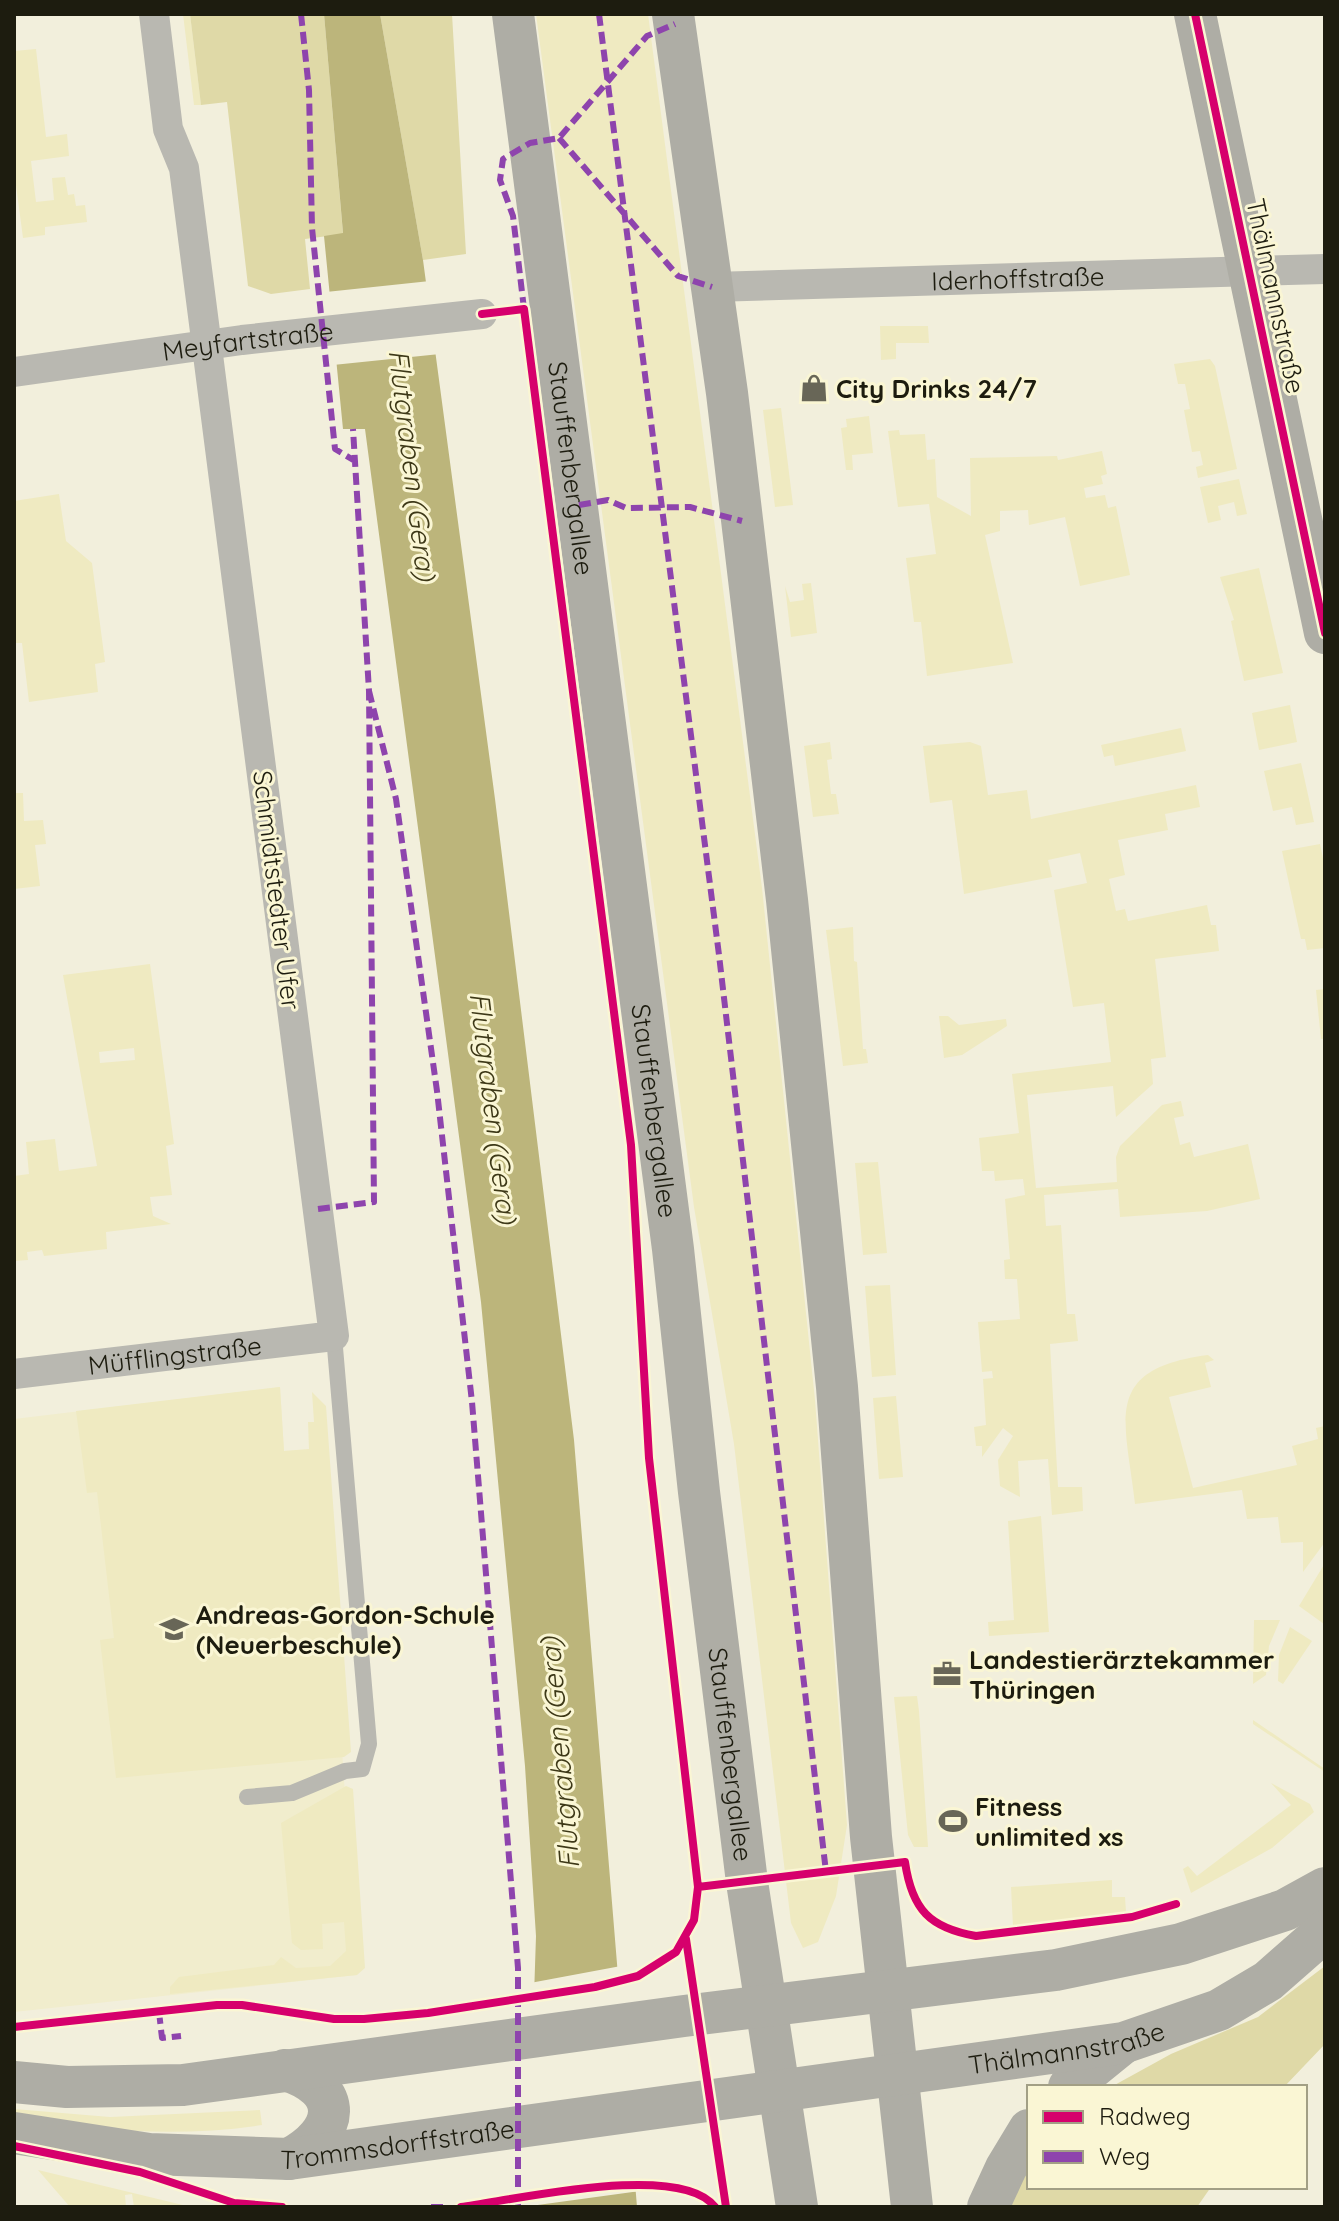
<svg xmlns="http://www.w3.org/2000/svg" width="1339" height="2221" font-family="Quicksand,sans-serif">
<rect width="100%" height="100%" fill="#f2efdc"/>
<path fill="#f1edcd" d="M280,1387l4,64 38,-2 35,526 -343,37v-593z"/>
<path fill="#efeac1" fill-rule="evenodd" d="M183,14h7l11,91h-7z
M536,14h112l114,874 53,512 32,425 -11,71 -18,46 -15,6 -12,-25 -57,-479 -40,-237z
M36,49l10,88 21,-3 2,22 -38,5 5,41 18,-2 -2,-22 13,-1 3,18 6,-1 2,12 9,-1 2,17 -42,5v8l-22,3 -9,-68v-119z
M880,326h48l1,17h-33v16l-15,1z
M1210,359l5,7 22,103 -39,9 -2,-11 7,-2 -3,-14 -8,1 -8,-42 6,-1 -5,-25h-7l-4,-20z
M781,408l12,97 -18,2 -12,-97z
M869,416l4,37 -21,2 1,15h-7l-5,-42 6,-1 -1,-8z
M899,430l1,5 25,-1 2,26 8,-1 2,38 34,19 -1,-58 87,-2 1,4 44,-9 5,23 -6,2 2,8 -19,4 2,10 19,-3 3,13 8,-2 14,69 -50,11 -15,-69 -36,8 -1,-15 -28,1v20l-15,4 28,128 -86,13 -6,-54h-7l-8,-64 30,-4 -7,-50 -31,3 -10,-76z
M1239,479l8,35 -10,2 -3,-14 -16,4 3,14 -13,3 -8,-36z
M59,494l7,47 26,22 13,99 -10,2 3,28 -69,10 -7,-59h-8v-142z
M1259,568l24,105 -39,8 -13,-60 3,-1 -14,-43z
M811,583l6,50 -26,4 -6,-51 5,16 14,-2 -2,-16z
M1290,705l7,37 -38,8 -7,-37z
M1181,728l5,23 -71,15 -2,-11 -9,2 -3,-12z
M830,742l2,17 -5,1 4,34h5l3,20 -26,3 -9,-71z
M970,742l11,4 7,49 39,-5 4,29 165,-34 4,22 -35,7 3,16 -50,10 7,35 -16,4 7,32 9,-2 3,12 79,-16 4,20h5l3,26 -64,8 11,98 -15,2 2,25 -37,33 -3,-31 -86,9 9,93 81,-6 -1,-25 4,-11 42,-41 19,-4 3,15 -10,2 6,27 10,-3 4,15 54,-13 12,55 -53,12 -87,6 -2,-28 -74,6 2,31 15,-1 6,89h8l3,27 -28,3 8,143h24l1,24 -31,4 -4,-56 -30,2 2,36 -20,-11 -2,-26 15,-24 -10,-8 -21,29v-11h-6l-2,-19 12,-2 -3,-46 10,-1 -1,-7 -10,1 -4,-50 42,-3 -3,-40h-12l-1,-19 6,-1 -5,-60 20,-4 -2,-16 -28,2 -1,-10h-12l-3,-33 40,-5 -7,-59 99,-12 -7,-59 -31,4 -19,-117 33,-7 -7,-30 -32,7 4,17 -88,17 -12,-94 -22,3 -7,-57z
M1301,763l13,59 -18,3 -4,-18 -19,4 -9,-40z
M14,793h9l1,28 19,-1 3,24 -11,1 5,41 -26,3z
M1320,844l5,24v80l-18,2 -2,-11h-4l-19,-88z
M853,927l1,34 3,1 6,87h3l2,14 -25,3 -17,-136z
M150,964l24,180 -8,2 6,49 -22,2 3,19 18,8 -65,8 1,17 -63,7 -2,-6 -15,2 1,8 -14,1v-85l15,-2 -3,-32 29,-3 4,32 38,-5 -34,-191zM134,1048l1,12 -35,3 -1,-11z
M1325,989v50h-4l-5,-49z
M939,1016h9l11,9 47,-6 1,7 -45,29 -18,3z
M878,1162l9,91 -24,2 -8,-92z
M890,1285l6,90 -24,2 -7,-91z
M1208,1355l6,5 -9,3 6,24 -42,10 24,91 104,-23 -5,-19 26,-7 -2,-11 9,-2v116l-22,30v-30l-22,1 -3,-26 -31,2 -5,-29 -107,14c-9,-83 -35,-135 73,-149z
M280,1387l4,64 25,-2 -1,-27h6l-2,-30 14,14 25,346 -7,5 -228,21 -16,-138 14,-2 -17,-146 -10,1 -11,-82z
M896,1396l7,81 -24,2 -6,-81z
M1041,1516l8,116 -60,4 -1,-14 26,-2 -6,-99z
M1325,1563v59l-1,2 -25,-18z
M1254,1620h26l-11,26 -3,29 -13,9z
M1290,1627l22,14 -29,43 -5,-3 1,-26z
M917,1696l2,15 9,136h-14l-6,-12 -14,-138z
M1253,1720l72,49v3l-72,-48z
M1271,1783l39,21 4,8 -42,36 -81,45 -8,-24 5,-3 9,10 94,-71z
M346,1786l7,3 12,179 -8,7 -187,19v-7l9,-10 95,-12 7,-8 15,11 34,-2 16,-15 -2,-29 -22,2 1,25 -22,1 -9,-7 -11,-120z
M1112,1880v17h13l1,15 -113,14 -2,-39z
M14,2109l96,8 150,-7 2,15c-84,13 -164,5 -248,-5z
M38,2170l153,37h-57l-2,-13 -7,1 1,12h-56z"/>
<path fill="#dfd9a7" d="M190,14h134l19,220 -38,5 5,50 -39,5 -23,-8 -21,-184 -26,3z
M380,14h72l14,240 -43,6z
M1325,1966v78l-41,43h-173l60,-33 87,-37z
M1029,2157v30h182l-14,20h-193z"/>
<path fill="#bcb57b" d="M324,14h56l43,246 72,539 79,641 63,767h-110l9,-271 -11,-170 -44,-464 -116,-873h-22l-19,-193 19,-3z"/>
<path fill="#f2efdc" d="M430,281l10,73 -107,11 -7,-73z
M621,1966l19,225 -117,16 7,-224z"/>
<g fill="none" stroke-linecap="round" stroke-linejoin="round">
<path stroke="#b9b8b1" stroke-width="16" d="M247,1797l45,-4 53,-22 17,-2 7,-25 -35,-408"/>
<g stroke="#b9b8b1" stroke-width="30">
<path id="s1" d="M712,287l613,-18"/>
<path id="s2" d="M14,372l228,-32 240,-26"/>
<path id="s3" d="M14,1374l320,-38 -150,-1168 -16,-39 -14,-115"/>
</g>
<g stroke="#aeada5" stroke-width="42">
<path id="s4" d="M513,14l160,1235 26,243 48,390 50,325"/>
<path d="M673,14l54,379 60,507 50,487 34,450 41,370"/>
<path d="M1195,14l130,619"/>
<path d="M285,2070c61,19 55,62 4,89"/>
<path d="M14,2082l53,5 116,-2 501,-69 372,-46 125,-26 104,-34 40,-22"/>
<path d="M1069,2087l53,-43"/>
<path id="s5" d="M14,2133l135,21 140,5 834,-116 96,-33 49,-29 57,-50"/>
<path d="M988,2207l18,-39 23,-38"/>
</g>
<path stroke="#8e44ad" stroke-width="6" stroke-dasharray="12 6" stroke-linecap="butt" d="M301,14l8,76 3,138 23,221 20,12
M599,14l120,941 107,917
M559,138l119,138 34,11
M524,309l-11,-93 -13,-36 3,-21 27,-16 29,-5 88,-102 28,-12
M579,505l29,-5 18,8 64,-1 52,14
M369,691l27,108 41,292 35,311 46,566v237
M318,1209l56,-7 -5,-511 -16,-262
M159,2012l3,26 19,-2
M431,2207h12"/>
<defs>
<path id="cycleway" d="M1195,14l130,619
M698,1887l207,-25c7,48 25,66 71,74l156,-19 44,-13
M686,1939l40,268
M14,2027l203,-22h25l92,14h30l64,-6 167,-26 43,-11 38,-24 18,-32 4,-33 -49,-429 -18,-313 -107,-836 -42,5
M14,2146l126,26 94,31 48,4
M461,2207c54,-7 220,-46 254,0"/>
</defs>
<use href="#cycleway" stroke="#faf6d4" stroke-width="13"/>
<use href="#cycleway" stroke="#d6006c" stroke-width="8"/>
</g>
<defs>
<symbol id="shop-bare" viewBox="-9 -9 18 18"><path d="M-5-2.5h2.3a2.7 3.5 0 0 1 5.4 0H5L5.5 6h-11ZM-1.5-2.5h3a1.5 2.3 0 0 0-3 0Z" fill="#686657" stroke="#faf6d4" stroke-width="2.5" paint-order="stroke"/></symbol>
<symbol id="school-bare" viewBox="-9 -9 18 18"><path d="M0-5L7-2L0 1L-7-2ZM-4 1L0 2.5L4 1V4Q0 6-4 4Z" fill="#686657" stroke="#faf6d4" stroke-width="2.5" paint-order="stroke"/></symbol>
<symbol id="office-bare" viewBox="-9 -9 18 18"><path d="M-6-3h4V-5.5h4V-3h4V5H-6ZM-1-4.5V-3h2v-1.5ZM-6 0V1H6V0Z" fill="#686657" stroke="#faf6d4" stroke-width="2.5" paint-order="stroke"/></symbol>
<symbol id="stadium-bare" viewBox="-9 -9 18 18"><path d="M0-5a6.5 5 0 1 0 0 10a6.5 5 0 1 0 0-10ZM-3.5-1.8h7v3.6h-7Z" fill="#686657" stroke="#faf6d4" stroke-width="2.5" paint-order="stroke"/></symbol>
</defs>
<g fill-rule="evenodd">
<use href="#shop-bare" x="794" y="368" width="40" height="40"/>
<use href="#school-bare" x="154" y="1609" width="40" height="40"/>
<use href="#office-bare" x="927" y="1654" width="40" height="40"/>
<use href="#stadium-bare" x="933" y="1801" width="40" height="40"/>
</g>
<g text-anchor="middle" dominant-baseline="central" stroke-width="6" stroke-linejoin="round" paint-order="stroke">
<g font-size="26" fill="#1d1c0f" stroke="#faf6d4">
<text stroke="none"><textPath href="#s1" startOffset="306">Iderhoffstraße</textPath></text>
<text transform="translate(1276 296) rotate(78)">Thälmannstraße</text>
<text stroke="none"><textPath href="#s2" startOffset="236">Meyfartstraße</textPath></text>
<text stroke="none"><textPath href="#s4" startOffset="458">Stauffenbergallee</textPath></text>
<text transform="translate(277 890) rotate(83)">Schmidtstedter Ufer</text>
<text stroke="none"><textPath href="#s4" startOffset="1106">Stauffenbergallee</textPath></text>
<text stroke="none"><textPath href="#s3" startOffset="162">Müfflingstraße</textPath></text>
<text stroke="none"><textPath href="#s4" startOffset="1754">Stauffenbergallee</textPath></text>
<text stroke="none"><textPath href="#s5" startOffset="1062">Thälmannstraße</textPath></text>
<text stroke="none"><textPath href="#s5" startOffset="386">Trommsdorffstraße</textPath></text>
</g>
<g font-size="26" font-weight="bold" fill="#1d1c0f" stroke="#faf6d4" text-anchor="start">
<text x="836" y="388">City Drinks 24/7</text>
<text x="196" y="1614">Andreas-Gordon-Schule<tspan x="196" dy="30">(Neuerbeschule)</tspan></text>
<text x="969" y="1659">Landestierärztekammer<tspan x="969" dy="30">Thüringen</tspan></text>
<text x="975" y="1806">Fitness<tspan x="975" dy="30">unlimited xs</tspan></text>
</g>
<g font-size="28" font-style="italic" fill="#3d3817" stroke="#faf6d4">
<text transform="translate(413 465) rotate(83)">Flutgraben (Gera)</text>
<text transform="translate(494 1108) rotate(83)">Flutgraben (Gera)</text>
<text transform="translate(559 1753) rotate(-95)">Flutgraben (Gera)</text>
</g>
</g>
<rect width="1339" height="2221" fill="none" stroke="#1d1c0f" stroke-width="32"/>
<rect x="1027" y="2085" width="280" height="104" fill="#faf6d4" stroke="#a29f85" stroke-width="2"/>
<rect x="1043" y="2111" width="40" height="12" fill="#d6006c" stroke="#a29f85" stroke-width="2"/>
<text x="1099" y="2125" font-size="24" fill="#1d1c0f">Radweg</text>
<rect x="1043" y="2151" width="40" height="12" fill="#8e44ad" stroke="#a29f85" stroke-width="2"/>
<text x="1099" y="2165" font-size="24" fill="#1d1c0f">Weg</text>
</svg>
